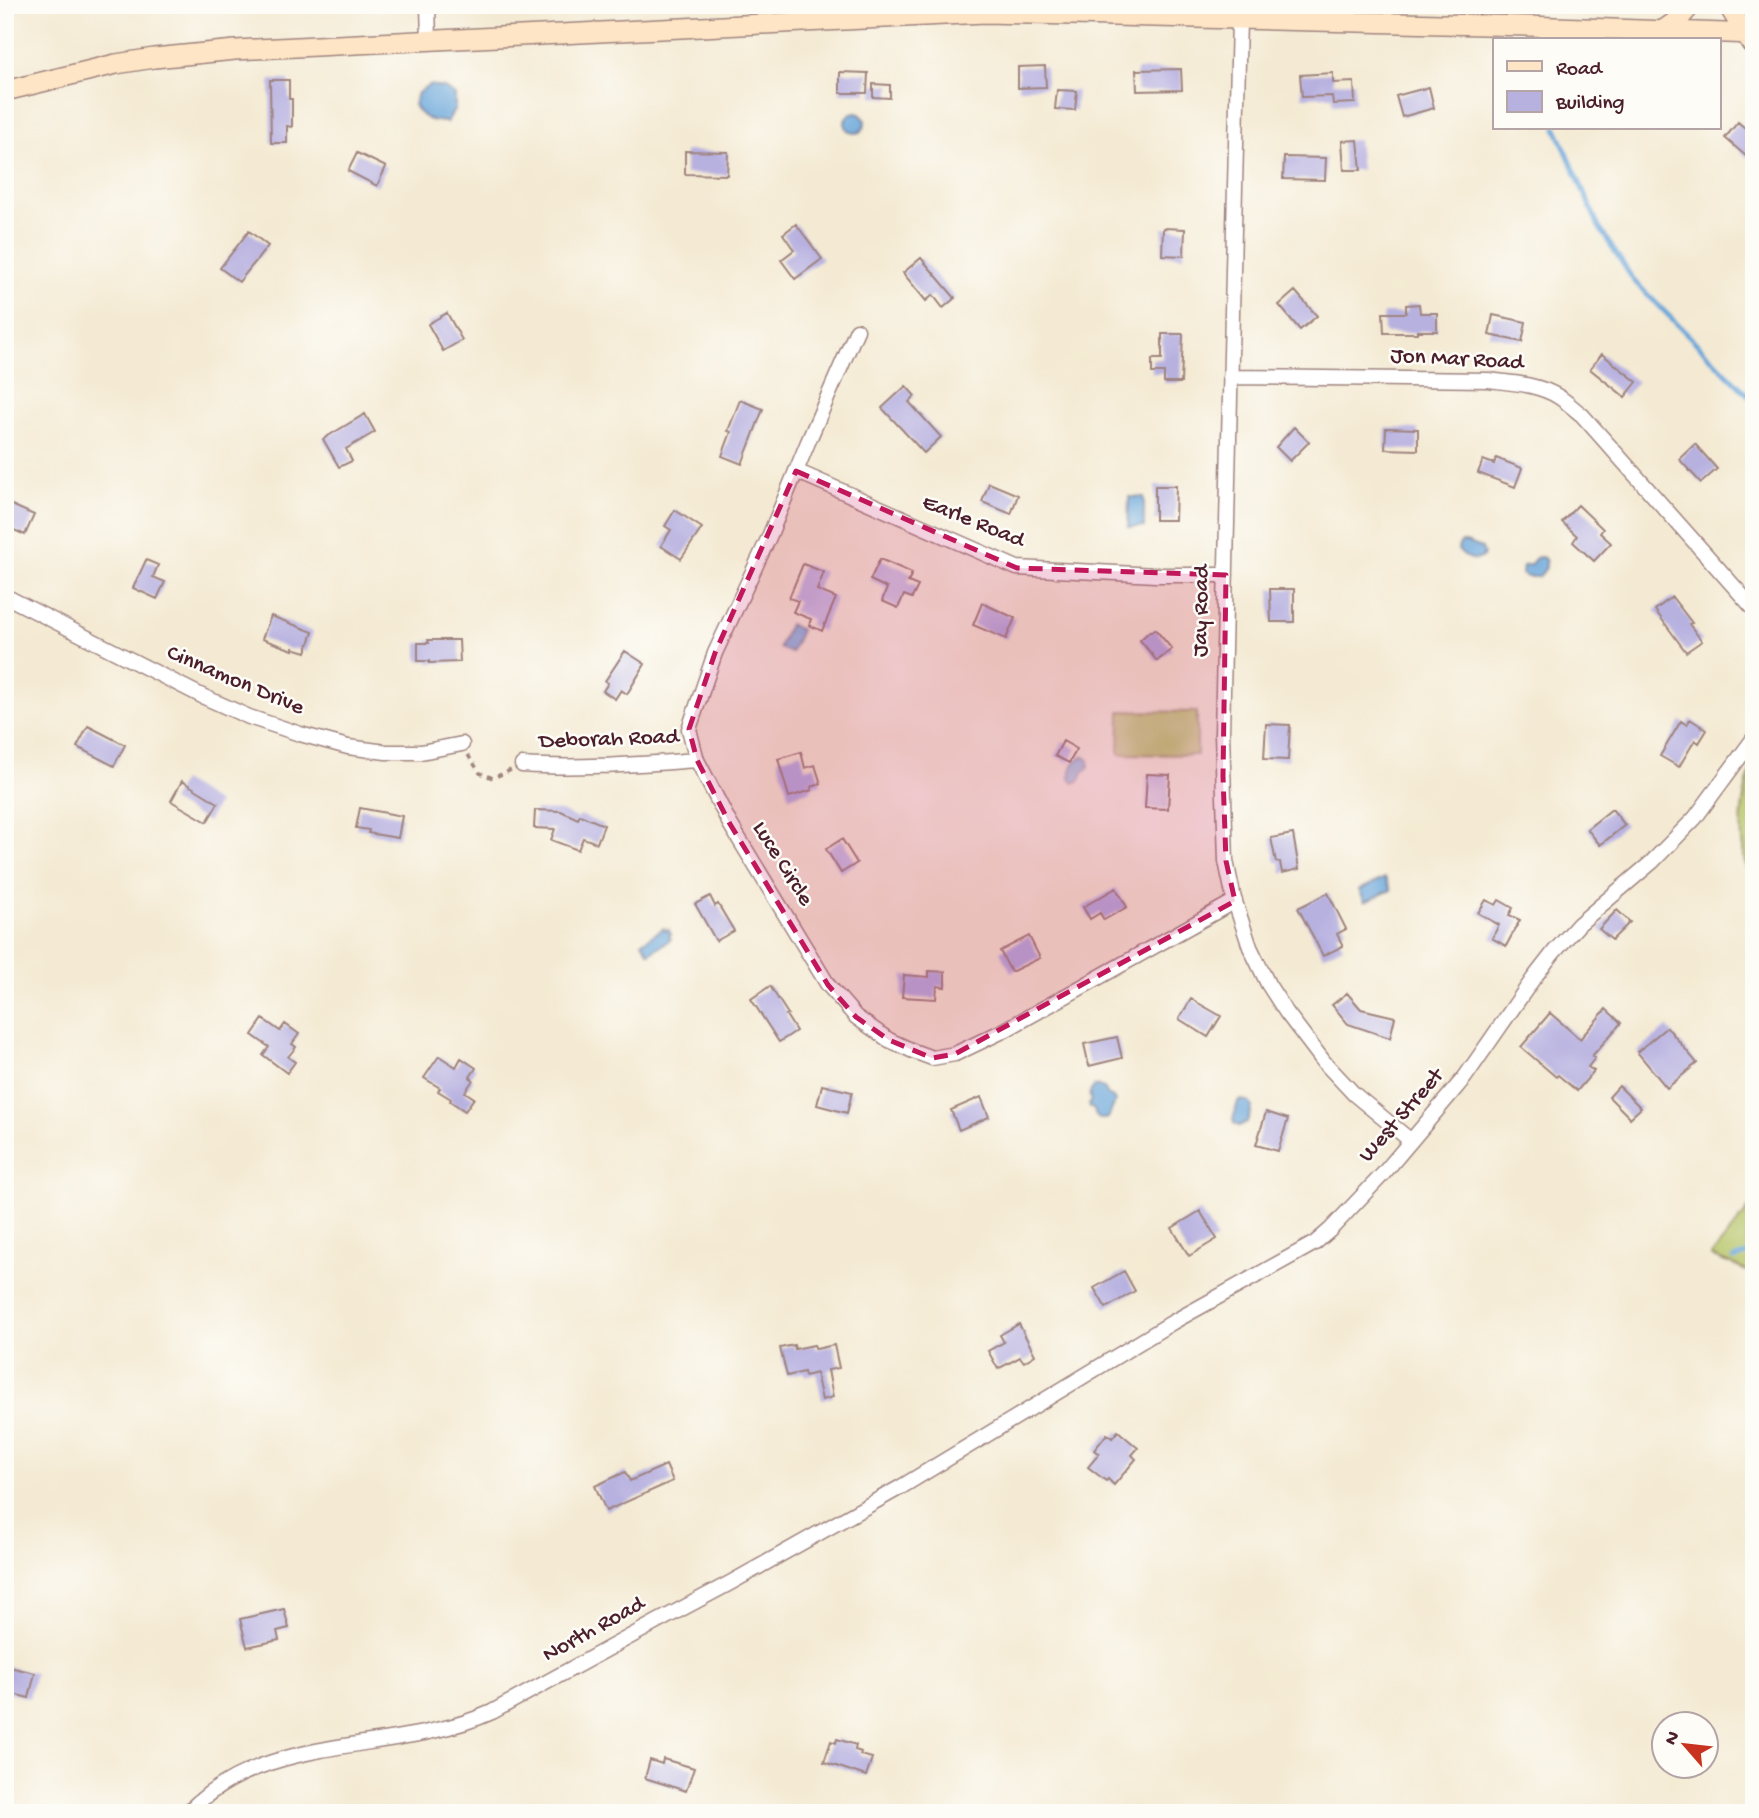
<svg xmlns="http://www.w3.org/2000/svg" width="1759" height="1818" font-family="'Gochi Hand',sans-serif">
<rect width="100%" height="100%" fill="#fdfcf7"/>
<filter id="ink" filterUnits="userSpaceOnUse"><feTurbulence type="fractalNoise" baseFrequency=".0143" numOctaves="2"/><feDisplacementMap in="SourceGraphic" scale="14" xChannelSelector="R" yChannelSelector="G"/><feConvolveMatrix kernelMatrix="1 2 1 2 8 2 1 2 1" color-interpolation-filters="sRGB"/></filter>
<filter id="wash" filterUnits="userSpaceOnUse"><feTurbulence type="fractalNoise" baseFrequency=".00686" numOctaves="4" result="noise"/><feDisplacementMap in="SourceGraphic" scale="28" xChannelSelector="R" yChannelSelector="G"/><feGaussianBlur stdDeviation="1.57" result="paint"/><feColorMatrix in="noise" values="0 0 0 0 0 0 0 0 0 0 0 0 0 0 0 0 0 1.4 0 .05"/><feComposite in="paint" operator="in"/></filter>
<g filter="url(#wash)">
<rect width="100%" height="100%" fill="#f4ead3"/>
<path fill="#b6c467" stroke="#807249" stroke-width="2" d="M1120,711l77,1v43l-78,-1z
M1754,765v118c-8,-10 -9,-19 -11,-31 -4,-32 -1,-52 8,-83z
M1754,1202v72l-43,-18z"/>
<path fill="#68a5d9" stroke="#596282" stroke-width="2" d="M430,85l14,3 11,7v14l-8,13c-16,-1 -25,-2 -33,-17l4,-12z
M845 123a10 10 0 1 1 20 0a10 10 0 1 1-20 0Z
M1129,497h15v30h-16z
M1462,542h4l16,6 2,7c-6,9 -20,3 -26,-5l1,-5z
M1540,557l4,1c5,7 0,14 -6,19h-11l-5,-3 1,-8 7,-1 6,-7z
M789,624l12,6 -10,23 -12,-5z
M1083,756l6,4v8l-6,4 -3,8 -6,3 -4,-5c1,-11 3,-17 13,-22z
M1385,878l6,12 -26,12 -6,-12z
M664,928l2,3 2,-2 3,5 -2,2 2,3 -22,14 -7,-11z
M1095,1086l9,2 4,7 5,3 2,4 -7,16c-9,3 -13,0 -14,-9l-4,-1 -1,-3 2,-5c-3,-6 -1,-9 4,-14z
M1242,1100l7,2 3,5 -5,15 -8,4 -5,-3 -1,-4 5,-17z"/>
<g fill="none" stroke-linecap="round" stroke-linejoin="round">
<path stroke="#68a5d9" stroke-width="5" d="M1486,5l6,5
M1556,128l43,99 35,54 120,120
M1734,1259l20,-8"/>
</g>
<g id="blocks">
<path fill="#b7b1e0" d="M1045,66l1,21 -28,1v-21z
M1181,69l1,21 -45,1 -1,-21z
M840,72l28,1 -1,20h-27z
M1333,73v10l21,-1 1,21 -22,1 -1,-8 -30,1 -2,-22z
M270,80h19v19h3v28l-5,-1v17h-16z
M873,84l17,1v13l-17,-1z
M1429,87l5,21 -32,9 -6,-21z
M1057,90l20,1 -2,19 -20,-1z
M1738,122l16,14v27l-29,-25z
M1358,140l3,30h-17l-2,-29z
M685,151l43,1 -1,23 -42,-1z
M357,153l29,14 -9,19 -29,-15z
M1284,157l42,1 -1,22 -42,-1z
M796,224l26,35 -27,20 -14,-19 13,-10 -11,-16z
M1163,228l22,1 -1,27 -22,-1z
M249,231l19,15 -29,36 -19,-14z
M921,258l34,40 -12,10 -10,-13 -7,6 -23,-28z
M1295,291l22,25 -17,14 -21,-25z
M1419,304l1,9h17v18h-20v2h-33l-1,-20h23v-8z
M447,313l15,27 -19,11 -15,-27z
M1493,315l33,7 -4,20 -33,-7z
M1162,334h21l-2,49h-17v-10h-12v-14h10z
M1602,354l35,28 -12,15 -35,-28z
M906,386l9,10 -6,6 32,35 -17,16 -42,-45z
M740,400l23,9 -21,55 -20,-8 9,-24 -3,-1z
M365,414l10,18 -29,17 6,12 -13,6 -16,-28z
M1294,427l15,15 -19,19 -14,-14z
M1386,428l32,1v21l-33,-1z
M1695,444l22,25 -16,14 -22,-24z
M1496,458l26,10 -7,19 -37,-14 5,-13 11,4z
M989,483l29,12 -7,19 -29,-12z
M1155,486h21l-1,34h-20z
M5,502l29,13 -9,20 -20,-9z
M1578,505l25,24 -3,4 11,10 -17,18 -21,-19 4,-6 -15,-14z
M675,510l27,18 -21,31 -20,-13 10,-16 -6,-4z
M880,559l32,14 -4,9 10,4 -6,12 -8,-3 -6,13 -16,-7 5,-13 -17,-8z
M146,560l12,5 -5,12 12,5 -8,17 -24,-11z
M803,564l21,8 -7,18 19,8 -14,33 -13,-6 2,-6 -18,-7 5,-11 -9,-3z
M1270,589h24v33h-23z
M1672,597l20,26 -3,1 13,17 -16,11 -31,-42z
M982,603l33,15 -9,21 -33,-14z
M271,616l42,16 -7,20 -13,-4v2l-31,-11z
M1155,629l17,20 -15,12 -17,-21 10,-9 1,1z
M428,640h31l1,22 -31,1v-2h-11v-18h11z
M625,651l20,13 -18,30 -6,-4 -6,9 -12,-8 5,-8 -3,-2z
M1690,719l17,11 -8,13 -4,-3 -16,27 -19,-11 21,-35 6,4z
M1266,724l24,1 -2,35 -24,-1z
M88,726l37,19 -11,21 -37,-19z
M1063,741l14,8 -8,14 -14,-7z
M801,752l4,16 10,-3 6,19 -10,3 1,3 -23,7 -11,-38z
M1147,774l23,1 -2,34 -23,-1z
M182,781l36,22 -11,19 -36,-21z
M360,808l42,8 -4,22 -30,-5 1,-3 -13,-2z
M1612,809l13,16 -25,20 -13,-16z
M535,810l26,1 17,8 2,-4 24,10 -7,18 -14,-5 -5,12 -27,-10 4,-11 -21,-1z
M1293,834l6,35 -17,4 -2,-11h-4l-5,-24z
M842,839l15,24 -16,10 -15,-24z
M1116,888l11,19 -23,13 -4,-7 -10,6 -7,-12z
M1328,893l18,36 -9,5 6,12 -20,10 -25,-48z
M710,896l5,10 3,-2 16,27 -18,10 -21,-37z
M1486,900l10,5 3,-5 14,8 -4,7 11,5 -14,26 -14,-8 7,-13 -21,-12z
M1617,910l13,12 -18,18 -13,-11z
M1029,936l11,22 -29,14 -11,-21z
M929,971l16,1v15l-8,-1 -1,13 -34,-2 2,-22 25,2z
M770,986l18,28 -2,1 10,16 -17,11 -28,-43z
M1347,993l14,16 34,8 -5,21 -42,-14 -16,-19z
M1191,999l30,17 -13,21 -29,-18z
M1606,1009l15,14 -29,33 3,2 -7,9 6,4 -17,20 -19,-16 -2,2 -35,-30 29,-34 30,26z
M263,1019l17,12 5,-7 14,10 -7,10 4,3 -8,10 7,5 -8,11 -24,-18 6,-8 -17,-12z
M1667,1027l30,36 -30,25 -30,-36z
M1117,1037l5,21 -33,8 -5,-22z
M439,1056l17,11 5,-9 15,10 -6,9 3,3 -8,12 9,6 -9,13 -15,-10 1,-2 -13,-8 2,-3 -16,-10z
M822,1085l30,7 -5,21 -30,-8z
M1619,1086l22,22 -11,10 -21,-21z
M981,1097l8,20 -30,13 -8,-20z
M1266,1112l22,7 -10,32 -22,-6z
M1200,1211l17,28 -28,17 -17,-28z
M1124,1271l11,20 -29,17 -12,-20z
M1019,1324l16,31 -11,7 -4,-5 -22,12 -10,-18 16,-9 -4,-7z
M794,1345l1,4 19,-4 2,4 18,-4 5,23 -11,2 5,27 -11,3 -6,-27 -11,3 -1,-4 -17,4 -7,-28z
M1118,1431l20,17 -6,7 4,4 -22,26 -6,-6 -2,2 -18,-14 11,-13 -5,-4 13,-16 5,4z
M666,1465l7,16 -67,30 -11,-25 30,-14 5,9z
M284,1609l5,19 -12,3 2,9 -32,7 -7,-28z
M5,1666l30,7 -6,25 -24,-6z
M837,1739l19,6 -1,5 6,2 -1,3 12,3 -6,18 -42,-14 7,-21 5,2z
M663,1759l31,9 -8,23 -41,-13 5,-18 12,4z"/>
</g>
</g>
<g filter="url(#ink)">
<use href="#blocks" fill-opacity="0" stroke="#9f847f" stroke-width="2"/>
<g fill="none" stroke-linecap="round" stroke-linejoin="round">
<defs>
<path id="street" d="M428,5l1,35
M1239,19l-17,714 4,128 8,38 16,48 18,37 18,28 38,50 30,32 57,47
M857,330l-49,112 -39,95 -54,116 -26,76 8,31 33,64 98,161 28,32 33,23 24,11 19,7 23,-4 50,-24 230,-129
M1230,377l258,3c25,3 50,4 71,17 8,5 15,12 23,18l172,194
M796,471l221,97 139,7h70
M5,596l197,100 47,21 51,17 48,13 38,5h35l41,-8
M522,765c58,4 117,-1 175,-5
M187,1813c80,-83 208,-57 305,-101l163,-89 75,-40 171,-96 272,-165 142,-79 15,-13 53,-56 82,-97 68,-98 21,-27 25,-28 73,-62 43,-44 59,-80"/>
<path id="secondary" d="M1728,5l23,38
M1662,31l17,-12 12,-14
M5,91l111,-27 38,-6 81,-8 750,-37 542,13 227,8"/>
</defs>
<use href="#street" stroke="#9f847f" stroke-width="17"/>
<use href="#secondary" stroke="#9f847f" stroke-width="22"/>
<path stroke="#9f847f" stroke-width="3.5" stroke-dasharray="5 5" stroke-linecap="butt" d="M468,755l12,18 13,5 18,-8"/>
<use href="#street" stroke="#fff" stroke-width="14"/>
<use href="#secondary" stroke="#fee5c5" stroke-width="19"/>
</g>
</g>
<path fill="#c2185b" fill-opacity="0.2" stroke="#c2185b" stroke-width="5" stroke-dasharray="14 9" stroke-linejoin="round" d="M796,471l221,97 209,7 -3,201 3,85 9,40 -280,153 -23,4 -43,-18 -33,-23 -28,-32 -98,-161 -33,-64 -8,-31 26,-76z"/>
<g text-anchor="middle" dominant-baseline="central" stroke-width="5" stroke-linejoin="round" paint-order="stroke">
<g font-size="23" fill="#4a1f2b" stroke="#fdfcf7">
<text transform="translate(1457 360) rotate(3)">Jon Mar Road</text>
<text transform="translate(973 522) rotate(22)">Earle Road</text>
<text transform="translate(1202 611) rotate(-89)">Jay Road</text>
<text transform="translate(235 681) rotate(23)">Cinnamon Drive</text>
<text transform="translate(609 740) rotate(-2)">Deborah Road</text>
<text transform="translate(782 864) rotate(58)">Luce Circle</text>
<text transform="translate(1402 1116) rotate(-49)">West Street</text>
<text transform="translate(594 1630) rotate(-29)">North Road</text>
</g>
</g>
<rect width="1759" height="1818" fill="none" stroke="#fdfcf7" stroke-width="28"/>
<rect x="1493" y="38" width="228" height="91" fill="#fdfcf7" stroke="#b5a4a5" stroke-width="2"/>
<rect x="1507" y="61" width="35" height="10" fill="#fee5c5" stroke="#b5a4a5" stroke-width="2"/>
<text x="1556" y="74" font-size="21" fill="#4a1f2b">Road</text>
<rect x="1507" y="91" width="35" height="21" fill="#b7b1e0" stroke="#b5a4a5" stroke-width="2"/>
<text x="1556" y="108" font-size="21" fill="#4a1f2b">Building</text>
<g transform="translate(1685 1745) rotate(298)"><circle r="33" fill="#fdfcf7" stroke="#b5a4a5" stroke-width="2"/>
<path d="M0-5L12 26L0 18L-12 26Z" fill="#c8321e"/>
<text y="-10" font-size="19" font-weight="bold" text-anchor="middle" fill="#4a1f2b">N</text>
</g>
</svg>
